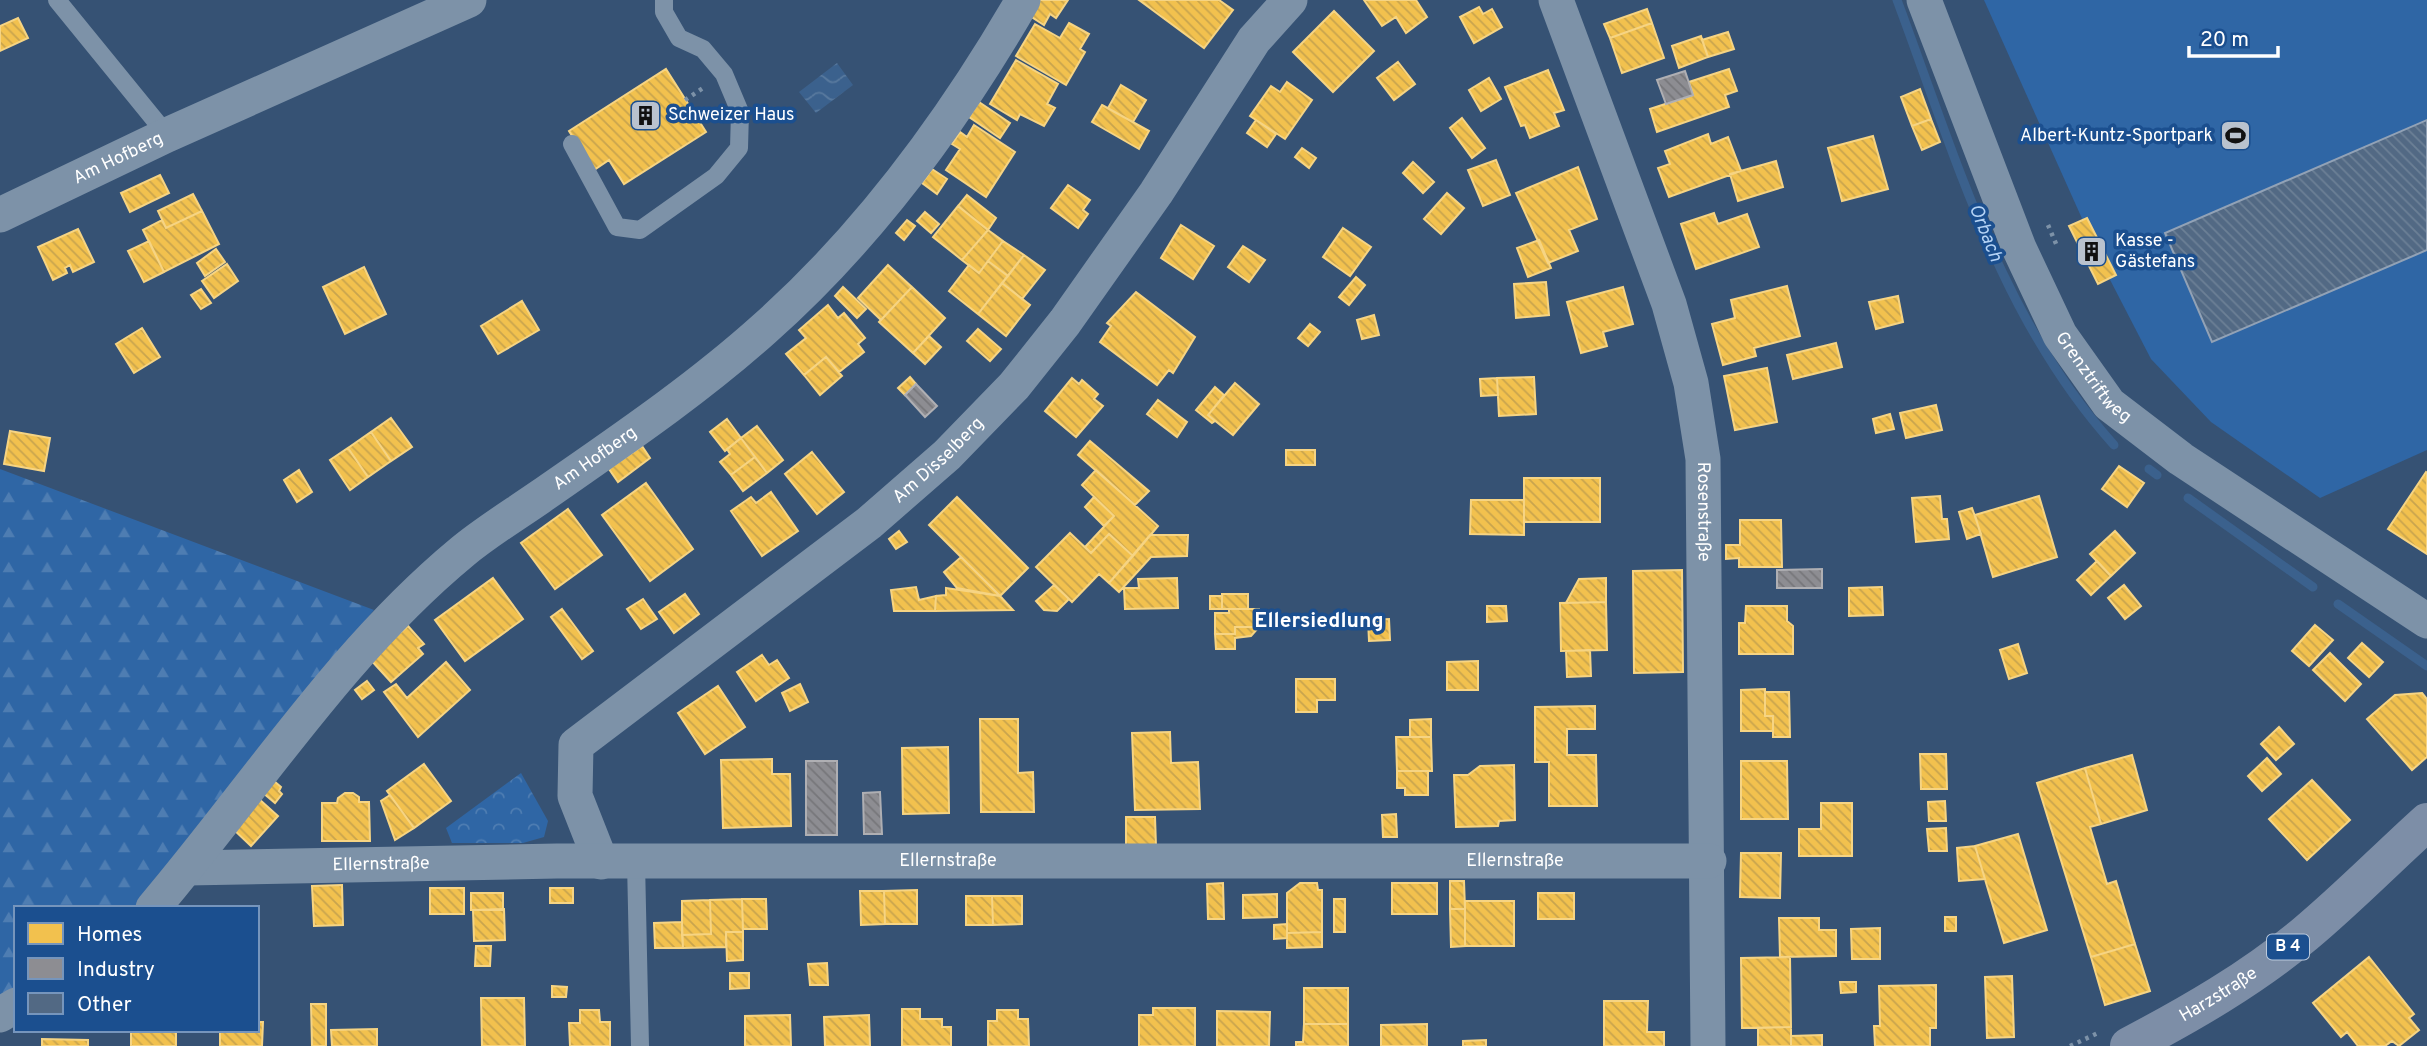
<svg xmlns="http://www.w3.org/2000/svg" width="2427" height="1046" font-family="Overpass,sans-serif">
<defs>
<pattern id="forest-firs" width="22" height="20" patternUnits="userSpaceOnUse" patternTransform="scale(1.75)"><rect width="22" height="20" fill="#2f66a5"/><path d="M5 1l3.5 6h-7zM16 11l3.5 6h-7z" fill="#4e7db2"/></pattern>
<pattern id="park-crowns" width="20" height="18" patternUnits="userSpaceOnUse" patternTransform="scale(1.75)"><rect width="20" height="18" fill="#2f66a5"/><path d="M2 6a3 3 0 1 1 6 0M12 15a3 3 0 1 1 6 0" fill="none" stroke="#4e7db2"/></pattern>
<pattern id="water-waves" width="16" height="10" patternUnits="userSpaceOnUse" patternTransform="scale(1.75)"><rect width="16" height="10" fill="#3b618d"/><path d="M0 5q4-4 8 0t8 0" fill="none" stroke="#58799e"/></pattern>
<pattern id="homes-back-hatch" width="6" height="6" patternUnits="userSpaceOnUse" patternTransform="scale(1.75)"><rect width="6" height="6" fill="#f2c14e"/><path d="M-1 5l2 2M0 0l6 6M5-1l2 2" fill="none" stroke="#c8a44e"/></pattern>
<pattern id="industry-back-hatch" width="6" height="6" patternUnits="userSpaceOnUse" patternTransform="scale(1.75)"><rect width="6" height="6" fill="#8d8d92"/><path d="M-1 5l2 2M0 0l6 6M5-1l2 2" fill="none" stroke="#76767a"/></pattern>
<pattern id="building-back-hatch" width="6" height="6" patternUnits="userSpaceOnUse" patternTransform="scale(1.75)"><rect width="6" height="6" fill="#526984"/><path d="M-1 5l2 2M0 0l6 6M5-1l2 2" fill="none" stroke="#6c8096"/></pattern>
</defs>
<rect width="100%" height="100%" fill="#365274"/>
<path fill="url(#forest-firs)" d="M0,469l374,141 -239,298h-119v81l-16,10z"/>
<path fill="url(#park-crowns)" d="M521,773l27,48 -4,16 -21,6h-71l-6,-15z"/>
<path fill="#2f66a5" d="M1984,0h443v450l-107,48 -109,-76 -60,-63 -45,-87z"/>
<path fill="url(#water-waves)" d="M837,63l16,22 -37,28 -17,-21z"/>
<path fill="url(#homes-back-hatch)" stroke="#f6d483" stroke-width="2" d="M1040,0h28l-12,18 -6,-4 -6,11 -14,-9z
M1139,0h80l14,10 -29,38z
M1364,0h52l11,17 -21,16 -10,-16 -14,9z
M1479,7l4,7 9,-5 10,18 -28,16 -14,-26z
M1647,9l5,14 -42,15 -6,-14z
M1334,11l40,40 -41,41 -40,-40z
M18,18l10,20 -28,13v-25z
M1069,23l20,11 -9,15 5,3 -19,33 -50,-29 19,-32 25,14z
M1652,23l12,35 -42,15 -12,-35z
M1728,32l6,17 -26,8 -6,-17z
M1701,36l7,21 -29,11 -7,-22z
M1016,60l42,24 -11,20 8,4 -11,18 -24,-12 -3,6 -27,-16z
M1398,62l17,22 -21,16 -17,-22z
M666,69l40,63 -82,52 -15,-24 -15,10 -25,-39z
M1729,69l8,22 -12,4 4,12 -72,25 -7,-23 43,-14 -4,-13z
M1548,70l16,40 -10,3 5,13 -29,12 -5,-13 -4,1 -16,-39z
M1489,78l12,21 -20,12 -12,-21z
M1287,82l25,18 -27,39 -35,-23 21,-30 9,6z
M1121,85l25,15 -13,22 -25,-14z
M1920,89l11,30 -19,7 -11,-29z
M979,102l31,21 -10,15 -31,-21z
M1102,105l47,26 -10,18 -47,-27z
M1462,118l23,30 -13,10 -22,-30z
M1931,119l9,23 -18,8 -10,-24z
M1256,120l20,14 -9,13 -20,-14z
M974,125l41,27 -29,45 -40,-27 14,-21 -8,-5 8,-12 7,5z
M1708,134l3,10 17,-7 13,34 -72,26 -11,-29 12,-4 -5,-13z
M1873,136l15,53 -46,12 -14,-53z
M1302,148l14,10 -7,10 -14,-11z
M1496,160l14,35 -27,11 -15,-36z
M1776,161l7,26 -45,14 -8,-27z
M1413,162l21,20 -11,11 -20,-20z
M1578,167l19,52 -28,11 9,21 -30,12 -32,-70z
M932,169l15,10 -10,15 -15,-11z
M160,175l9,18 -39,19 -9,-19z
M1068,185l22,15 -7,10 5,4 -10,14 -27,-20z
M1447,193l17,15 -23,26 -17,-15z
M193,194l9,17 -36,17 -8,-17z
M967,195l29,23 -8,12 -30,-24z
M958,206l30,24 -26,30 -29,-23z
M202,211l17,33 -55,28 -21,-42 19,-10 4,8z
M925,212l14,12 -8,9 -14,-12z
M1714,213l4,11 29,-10 12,33 -63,22 -15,-45z
M2087,218l29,57 -18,9 -29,-58z
M907,220l8,6 -11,14 -8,-7z
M1181,225l33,21 -21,33 -32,-21z
M1343,228l28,19 -21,29 -27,-19z
M78,229l16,33 -21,10 -3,-7 -5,3 2,5 -14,7 -15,-33z
M988,230l15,11 -24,32 -17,-13z
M1539,240l12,28 -23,9 -11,-29z
M149,241l15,31 -20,10 -16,-31z
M1003,241l21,14 -16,21 -20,-15z
M1243,246l22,14 -16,22 -21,-15z
M216,249l9,13 -20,14 -8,-13z
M1024,255l21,15 -23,29 -20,-16z
M988,261l20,15 -30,38 -29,-23 20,-26 10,8z
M227,264l11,17 -24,17 -12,-17z
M888,265l24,22 -31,33 -23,-22z
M364,267l22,47 -41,20 -22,-47z
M1356,277l9,8 -16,20 -10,-8z
M1546,282l3,33 -33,3 -2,-34z
M1002,283l28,22 -24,31 -28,-22z
M1787,286l13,50 -46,12 2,8 -33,9 -11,-41 23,-6 -4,-18z
M843,287l23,22 -9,9 -22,-22z
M912,287l33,31 -32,35 -34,-31z
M1623,287l10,37 -30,8 4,14 -26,7 -14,-51z
M201,289l10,14 -10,6 -10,-14z
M1136,292l59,45 -22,36 -4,-3 -12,15 -57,-43 11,-16 -4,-3z
M1898,296l5,26 -27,7 -7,-27z
M522,301l17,29 -41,24 -17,-28z
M828,305l10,13 6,-5 21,25 -7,6 6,8 -25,20 -13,-15 -22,18 -18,-21 20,-16 -7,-8z
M1374,315l5,20 -17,4 -5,-19z
M1310,324l10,8 -12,14 -10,-8z
M142,328l18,29 -26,16 -18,-29z
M978,329l23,20 -11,12 -23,-20z
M929,336l12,11 -16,17 -12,-11z
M1836,343l6,24 -49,12 -6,-24z
M826,357l16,19 -22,19 -16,-20z
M1767,368l10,54 -42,8 -11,-54z
M910,377l6,7 -11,11 -7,-7z
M1534,377l2,37 -37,2 -2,-38z
M1072,378l7,6 3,-4 16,14 -4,5 9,7 -27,31 -31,-26z
M1497,378l1,17 -17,1 -1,-17z
M1235,383l24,21 -26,31 -25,-20z
M1215,387l9,8 -16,20 7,6 -3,2 -16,-13z
M1158,400l29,22 -10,15 -30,-23z
M1936,405l6,25 -36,8 -6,-25z
M1890,414l4,15 -18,4 -3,-14z
M391,418l21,29 -21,14 -20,-29z
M727,419l14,19 -16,13 -15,-19z
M757,426l26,34 -16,13 -26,-35z
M10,431l40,7 -6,33 -40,-7z
M371,432l20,29 -23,16 -20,-29z
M741,438l14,19 -24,18 -11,-13 10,-8 -3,-5z
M1090,441l59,50 -14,14 -57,-50z
M642,446l8,12 -32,24 -9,-13z
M348,448l20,29 -18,13 -20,-30z
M1286,450h29v15h-29z
M812,452l32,40 -27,22 -32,-40z
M755,457l12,16 -24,18 -12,-16z
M2119,466l25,17 -17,24 -25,-18z
M299,470l13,22 -15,10 -13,-22z
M1096,470l62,56 -25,30 -24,-22 -18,19 -6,-6 29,-31 -32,-31z
M2426,472l1,1v81l-39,-25z
M1524,478h76v44h-76z
M646,483l47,66 -43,32 -48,-66z
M771,492l27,39 -36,25 -31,-45 20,-14 5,6z
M1940,496l2,23h5l2,20 -33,3 -4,-44z
M2039,496l18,61 -64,20 -18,-62z
M957,497l71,71 -28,28 -71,-71z
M1094,497l20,19 -10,10 -19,-19z
M1471,500h53v35l-54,-1z
M1972,508l9,26 -14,5 -8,-27z
M568,509l34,46 -47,34 -34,-46z
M1740,520h41l1,47h-43v-9l-13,1v-14h14z
M899,531l8,11 -11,7 -7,-10z
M2115,531l20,22 -24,23 -21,-22z
M1070,533l21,20 18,-19 24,22 -24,27 -10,-9 -27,28 -36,-35z
M1150,535h38l-1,21 -36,1 -32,35 -10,-9z
M961,557l39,39 -43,-8 -13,-16z
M2097,561l14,15 -20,19 -14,-15z
M1682,570l1,102 -49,1 -1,-102z
M493,578l30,41 -58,42 -30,-41z
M1177,578l1,30 -53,1 -1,-21h15l-1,-9z
M1606,578v24l-40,1 13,-24z
M1054,585l15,14 -12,12 -13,-1 -8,-9z
M2124,585l17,21 -16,13 -17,-21z
M916,587l3,13 17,-4 -1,15h-41l-3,-21z
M1882,587l1,28 -34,1v-28z
M946,588l54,8 13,14 -78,1 1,-15 10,-1z
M685,594l14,20 -25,19 -15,-21z
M1222,594h26v15h-26z
M1210,596h12v13h-12z
M643,599l14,20 -16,10 -14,-20z
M1606,602l1,48 -46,1 -1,-48z
M1487,606h19l1,15 -20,1z
M1746,606h41v15l6,5v28h-54v-31h6z
M562,609l31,42 -11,8 -31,-42z
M1229,609h30v18h-24v7h-20v-21h14z
M1389,619l1,21 -21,1 -1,-21z
M2315,625l18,15 -24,26 -17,-15z
M408,626l16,18 -6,4 5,6 -32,28 -21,-23z
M1235,627h24l-8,9 -16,2v11h-19l-1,-15h20z
M2362,643l21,19 -14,15 -21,-19z
M2018,644l9,29 -18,6 -9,-29z
M1590,650l1,26 -24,1 -1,-26z
M2330,653l31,31 -16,17 -32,-31z
M762,655l7,10 8,-5 12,18 -33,23 -19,-29z
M1478,661v29h-31v-28z
M446,662l24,28 -52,47 -34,-45 12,-8 11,14z
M1296,679h39v21h-18v12h-21z
M367,681l7,9 -12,9 -7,-9z
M800,684l8,18 -18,9 -8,-18z
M718,686l27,41 -40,27 -27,-41z
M1765,689v27h8v15h-32v-41z
M1765,692h24l1,45h-17v-21h-8z
M2422,693l5,6v58l-15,13 -45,-51 28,-24z
M1595,706v23h-28v26h29l1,51h-48v-44h-14v-55z
M980,719h38v54l15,-1 1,40h-53z
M1431,719v18h-21v-17z
M2279,727l15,17 -18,16 -15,-16z
M1170,732l1,31 27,-1 2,47 -65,1 -3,-77z
M1396,737h35l1,34h-35z
M948,747l1,66 -46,1 -1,-66z
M1920,754h26l1,35h-26z
M2132,755l15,55 -46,14 -16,-56z
M2267,758l14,16 -19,17 -14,-15z
M772,759v15h18l1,52 -68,2 -2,-68z
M1741,761h46l1,58h-47z
M424,764l27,37 -37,27 -27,-37z
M1514,765l1,55 -16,1 -1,5 -42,1 -2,-52h14l12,-9z
M2085,768l16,56 -11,3 17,57 9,-3 19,63 -44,13 -54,-174z
M1397,771h31v24h-23v-7h-8z
M2312,780l38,40 -43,40 -38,-41z
M274,781l7,6 -2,4 3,3 -7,9 -12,-10z
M345,793h8l6,4v5h10l1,39h-48v-38h15l1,-5z
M390,795l24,33 -19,12 -14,-39z
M259,799l19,17 -27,30 -19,-18z
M1945,801l1,20h-17l-1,-19z
M1821,803h31v53h-53v-27h22z
M1396,814l1,23h-14l-1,-22z
M1126,817h29l1,29 -30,1z
M1946,828l1,23h-18l-2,-22z
M2018,834l29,96 -43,13 -29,-97z
M1975,846l10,33 -26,2 -2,-33z
M1741,853h40l-1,45 -40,-1z
M1450,881h14l1,28h-15z
M1223,883l1,36h-16l-1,-35z
M1300,883h17l1,7h4v42l-35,1v-40z
M1392,883h45v31h-45z
M342,885l1,40 -29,1 -2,-40z
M430,888h34v26h-34z
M550,888h23v15h-23z
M917,890v34h-32l-1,-33z
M860,891h24l1,33 -24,1z
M471,893h32v17h-32z
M1538,893h36v26h-36z
M1277,894v23l-34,1v-23z
M966,896h26l1,29h-27z
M992,896h30v28l-29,1z
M742,899h24l1,30h-24z
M742,899l1,33h-17v15l-43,1 -1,-13 29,-1 -1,-34z
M1334,899h11v33h-11z
M710,900l1,34 -29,1v-34z
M1465,901h49v45h-49z
M504,909l1,31 -31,1 -1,-31z
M1450,909h15v37l-14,1z
M1945,917h11v14h-11z
M1779,918h40v12h17v26l-56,1z
M682,922l1,26h-28l-1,-25z
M1287,924v14l-13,1v-14z
M1880,928v31h-28l-1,-30z
M726,932h17v28l-16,1z
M1322,932v15l-35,1v-15z
M2135,944l15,47 -45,14 -14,-48z
M476,946h15l-1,20h-15z
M1790,957l1,70 -49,1 -1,-70z
M2369,957l45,57 -5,4 10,12 -20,16 -7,-5 -7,5h-27l-11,-14 -6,5 -28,-34z
M827,963l1,22h-18l-2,-21z
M730,973h19v15l-19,1z
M2012,976l2,61 -27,1 -2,-61z
M1840,982h16v10l-15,1z
M1936,985v43h-6v18h-55l-1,-20h6l-1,-40z
M552,986l15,1 -1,10h-14z
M1304,988h44v36h-44z
M481,998h43l1,48h-43z
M1604,1001h44l-1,31h17v14h-60z
M311,1004h15v42h-14z
M1153,1008h42v38h-56v-31h14z
M902,1009h18v10h22v8h9v19h-49z
M580,1010h19l1,12h10v24h-40l-1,-23h11z
M997,1010h21v9h10l1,27h-41v-25h9z
M1217,1011l53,1 -1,34h-52z
M790,1015l1,31h-46v-30z
M869,1015l1,31h-45l-1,-29z
M257,1022h6l-1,24h-42v-16h37z
M1304,1024h44v22h-52v-4h7z
M1427,1024v22h-46v-21z
M1791,1027v19h-33v-18z
M377,1029v17h-45l-1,-16z
M131,1030h45v16h-45z
M1822,1035v11h-31v-10z
M42,1039l46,1v6h-46z
M1486,1040v6h-23v-5z"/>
<path fill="url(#industry-back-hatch)" stroke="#afafb3" stroke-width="2" d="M1685,71l8,24 -27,9 -9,-24z
M916,384l21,22 -12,11 -20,-22z
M1822,569v19h-45v-18z
M806,761h31v74h-31z
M880,792l2,42h-18l-1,-41z"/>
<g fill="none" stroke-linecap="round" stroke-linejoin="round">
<path stroke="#3b618d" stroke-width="9" d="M1897,0c58,155 104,320 217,445
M2149,469l8,6
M2188,498l125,89
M2338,604l89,62"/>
</g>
<path fill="url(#building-back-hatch)" stroke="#92a2b6" stroke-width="2" d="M2427,120v130l-215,92 -47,-109z"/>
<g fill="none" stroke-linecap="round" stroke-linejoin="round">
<path stroke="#7d92a8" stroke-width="4.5" stroke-dasharray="3.5 5" stroke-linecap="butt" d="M685,100l21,-14
M2048,225l9,21
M2070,1046l28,-13"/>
<path stroke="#7d92a8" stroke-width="18" d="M57,0l110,135
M572,144l45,83 23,3 76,-54 23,-28 1,-36 -16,-38 -21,-25 -24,-11 -15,-26v-12
M636,862l4,184"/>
<g stroke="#7d92a8" stroke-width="35">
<path id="s1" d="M1556,0l113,304 22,79 12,76 5,587"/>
<path id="s2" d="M1924,0l95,248 41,87 49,69 72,55 246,162"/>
<path id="s3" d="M0,215l167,-80 302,-135"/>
<path id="s4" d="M601,862l-26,-66 1,-51 293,-222 78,-68 67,-69 51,-64 91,-129 98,-153 36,-40"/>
<path id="s5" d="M187,868l370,-7h1152"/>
<path id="s6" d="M153,908c102,-120 187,-255 309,-356 24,-20 52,-37 78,-55 76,-53 155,-106 224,-168 105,-93 189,-208 259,-329"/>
<path d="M0,1015l16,-10"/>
</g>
<path stroke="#7d8ea7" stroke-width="38" id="s7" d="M2129,1046c61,-32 122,-67 176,-112 42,-35 81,-75 122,-112"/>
</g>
<defs>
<symbol id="building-square" viewBox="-11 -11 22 22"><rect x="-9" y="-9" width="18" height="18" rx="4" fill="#b9c2ce" stroke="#1b4f8f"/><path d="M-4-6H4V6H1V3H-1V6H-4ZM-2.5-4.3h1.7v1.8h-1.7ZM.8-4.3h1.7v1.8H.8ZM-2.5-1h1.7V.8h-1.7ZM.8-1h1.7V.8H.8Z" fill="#111"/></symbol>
<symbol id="stadium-square" viewBox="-11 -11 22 22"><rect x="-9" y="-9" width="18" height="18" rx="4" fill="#b9c2ce" stroke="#1b4f8f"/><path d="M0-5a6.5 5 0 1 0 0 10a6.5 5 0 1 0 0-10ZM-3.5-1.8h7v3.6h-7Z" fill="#111"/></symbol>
</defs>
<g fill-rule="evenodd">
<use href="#building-square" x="628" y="98" width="35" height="35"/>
<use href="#stadium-square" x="2218" y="118" width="35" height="35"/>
<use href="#building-square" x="2074" y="234" width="35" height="35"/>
</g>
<g text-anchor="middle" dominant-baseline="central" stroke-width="7" stroke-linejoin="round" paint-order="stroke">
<rect fill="#1b4f8f" stroke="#bbcadd" stroke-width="2" x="2267" y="934.5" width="42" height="25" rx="5"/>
<g font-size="16" font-weight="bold" fill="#fff">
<text x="2288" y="947">B 4</text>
</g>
<g font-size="18" fill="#fff" stroke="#1b4f8f" text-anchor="start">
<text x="668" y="115">Schweizer Haus</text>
<text x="2213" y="136" text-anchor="end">Albert-Kuntz-Sportpark</text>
<text x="2115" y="241">Kasse -<tspan x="2115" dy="21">Gästefans</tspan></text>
</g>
<g font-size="18" fill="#fff" stroke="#1b4f8f">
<text stroke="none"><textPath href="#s3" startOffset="131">Am Hofberg</textPath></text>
<text stroke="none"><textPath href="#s2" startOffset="416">Grenztriftweg</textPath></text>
<text stroke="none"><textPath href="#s6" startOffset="635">Am Hofberg</textPath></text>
<text stroke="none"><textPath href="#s4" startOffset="583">Am Disselberg</textPath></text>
<text stroke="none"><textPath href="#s1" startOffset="536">Rosenstraße</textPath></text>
<text stroke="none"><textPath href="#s5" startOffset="761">Ellernstraße</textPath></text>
<text stroke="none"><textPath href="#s5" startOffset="1328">Ellernstraße</textPath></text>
<text stroke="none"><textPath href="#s5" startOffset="194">Ellernstraße</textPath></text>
<text stroke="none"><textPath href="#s7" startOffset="103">Harzstraße</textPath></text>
</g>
<g font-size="19" font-style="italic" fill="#b5d3f5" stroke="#1b4f8f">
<text transform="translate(1985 233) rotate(68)">Orbach</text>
</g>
<g font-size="21" font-weight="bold" fill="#fff" stroke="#1b4f8f">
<text x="1319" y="621">Ellersiedlung</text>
</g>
</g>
<rect x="14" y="906" width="245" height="126" fill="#1b4f8f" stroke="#7695bc" stroke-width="2"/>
<rect x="28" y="923" width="35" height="21" fill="#f2c14e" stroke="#7695bc" stroke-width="2"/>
<text x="77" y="941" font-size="21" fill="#ffffff">Homes</text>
<rect x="28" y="958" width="35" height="21" fill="#8d8d92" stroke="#7695bc" stroke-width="2"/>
<text x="77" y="976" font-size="21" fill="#ffffff">Industry</text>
<rect x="28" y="993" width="35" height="21" fill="#526984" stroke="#7695bc" stroke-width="2"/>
<text x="77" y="1011" font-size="21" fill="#ffffff">Other</text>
<path d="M2189 46v10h89v-10" fill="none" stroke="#ffffff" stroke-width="3.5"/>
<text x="2200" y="46" font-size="21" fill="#ffffff" stroke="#1b4f8f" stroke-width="5" paint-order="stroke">20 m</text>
</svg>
